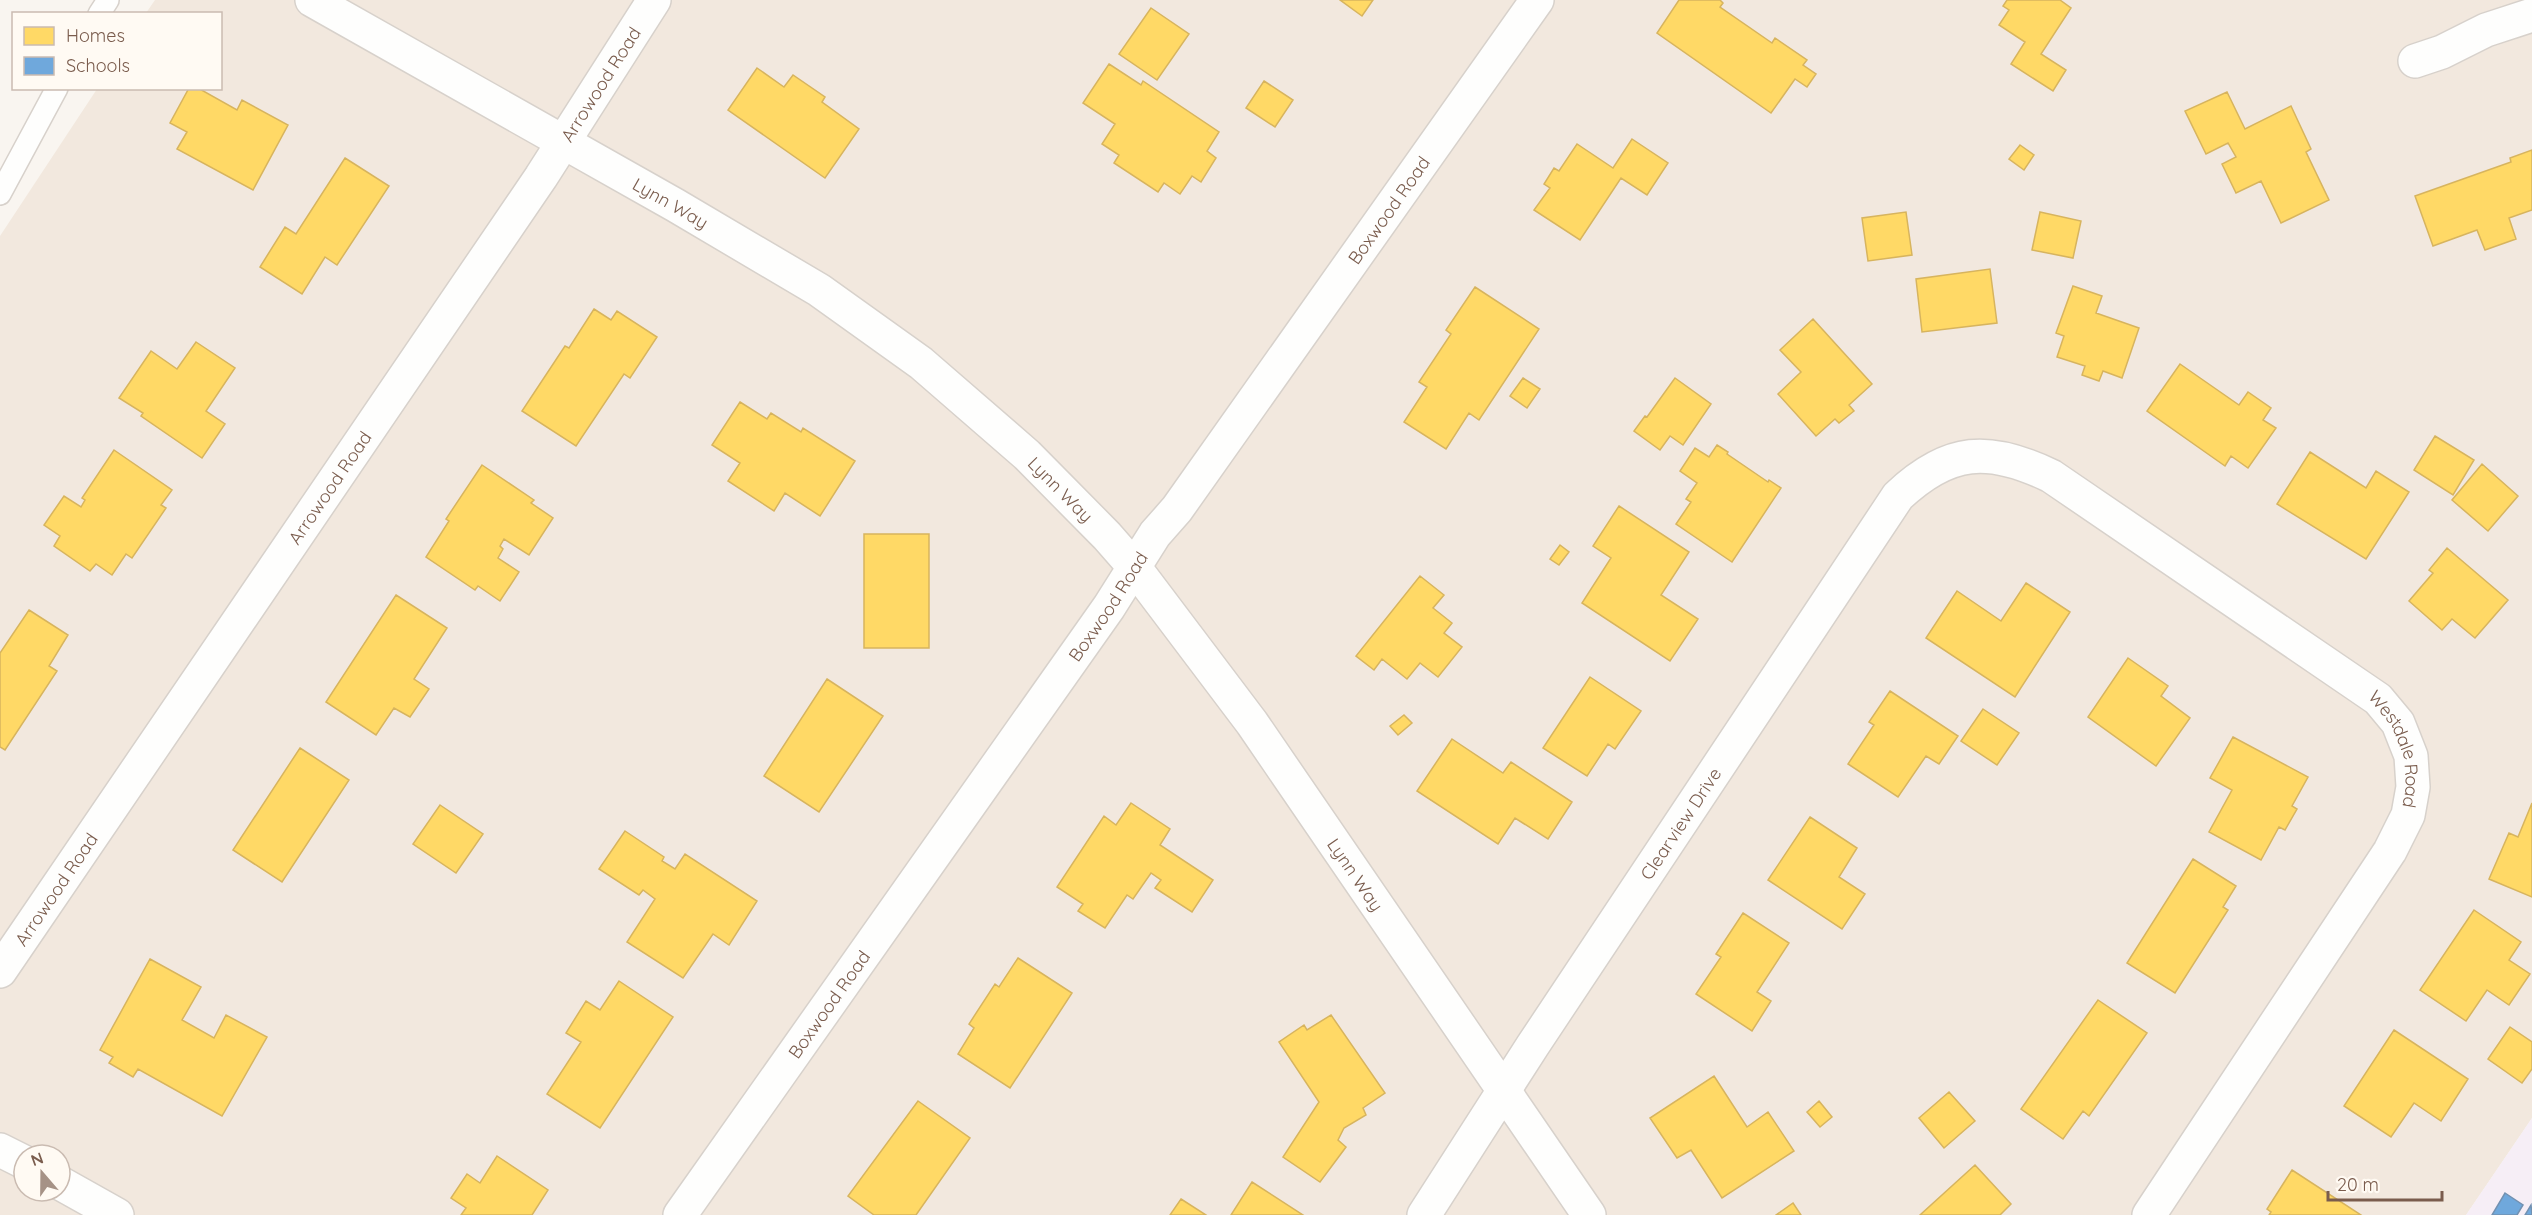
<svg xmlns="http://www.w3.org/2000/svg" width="2532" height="1215" font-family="Quicksand,sans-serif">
<rect width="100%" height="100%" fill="#f9f5f0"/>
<path fill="#f2e8de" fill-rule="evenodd" d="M155,0h2377v1118l-66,97h-2466v-979l97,-147 123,-1v-74l-74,-1zM24,1155h36v36h-36z"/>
<path fill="#f6eef6" d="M2532,1118v97h-66z"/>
<path fill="#ffd966" stroke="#d7b45e" stroke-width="1.5" d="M1340,0h33l-11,16z
M1679,0h41l3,3 -3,4 52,36 3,-5 32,22 -4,5 13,9 -9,13 -12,-8 -24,34 -114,-80z
M2007,0h53l11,8 -30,46 25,16 -13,21 -42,-27 14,-22 -26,-17 10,-15 -6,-4z
M1151,8l38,26 -32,46 -38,-26z
M1109,64l32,21 2,-4 76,51 -12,19 9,7 -15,24 -9,-6 -12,18 -16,-11 -6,9 -44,-29 5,-8 -17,-11 13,-20 -32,-21z
M757,68l27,19 9,-12 32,22 -3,5 37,27 -34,49 -97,-68z
M1264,81l29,19 -18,27 -29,-19z
M189,88h9l39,22 5,-10 46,25 -35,65 -76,-41 10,-17 -17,-9z
M2227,92l18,37 46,-23 20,43 -5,3 23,48 -48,23 -20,-42 -25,12 -14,-29 14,-7 -8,-14 -22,11 -21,-43z
M1632,139l36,24 -21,32 -26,-17 -41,62 -46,-30 16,-22 -6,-4 10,-16 5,3 18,-27 36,24z
M2020,145l14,10 -10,15 -15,-11z
M2532,150v60l-23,8 7,21 -31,11 -8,-20 -44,16 -18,-50 96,-34 -1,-4z
M345,158l44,28 -52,79 -12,-8 -23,37 -42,-27 25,-40 11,7z
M1906,212l6,43 -44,6 -6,-43z
M2040,212l41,9 -8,37 -41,-8z
M1990,269l7,54 -75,9 -6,-53z
M2073,286l29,10 -6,17 43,15 -17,50 -19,-7 -4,10 -17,-6 3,-9 -28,-9 7,-21 -8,-3z
M1475,287l64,42 -60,91 -10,-7 -23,36 -42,-27 23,-35 -8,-5 32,-48 -5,-4z
M594,309l17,11 6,-9 40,26 -27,41 -6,-4 -48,72 -54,-35 43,-65 4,2z
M1813,319l59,65 -23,21 5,6 -15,12 -4,-4 -19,17 -38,-42 23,-22 -21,-22z
M196,342l39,26 -29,43 19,13 -23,34 -61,-42 2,-3 -24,-15 32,-47 26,18z
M2180,364l59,41 9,-13 23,16 -8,12 13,8 -28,40 -17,-12 -6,10 -78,-55z
M1523,378l17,11 -13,19 -17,-12z
M1675,378l36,26 -28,41 -13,-9 -10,14 -26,-19 11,-15 2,1z
M740,402l27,17 4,-6 30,19 2,-4 52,33 -35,55 -35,-23 -11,18 -46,-30 12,-18 -28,-18z
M2435,436l39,24 -21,35 -39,-25z
M1717,445l11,7 -1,2 41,28 1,-2 12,8 -49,74 -56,-38 15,-22 -5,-3 11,-16 -17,-12 15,-23 14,9z
M114,450l58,40 -11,15 5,3 -34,50 -6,-4 -14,21 -16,-11 -6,7 -36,-25 6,-10 -16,-11 20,-29 17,11 4,-7 -3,-2z
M2310,452l56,36 10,-17 33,21 -43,67 -89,-55z
M2482,464l36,32 -30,35 -36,-31z
M482,465l52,35 -3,3 22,15 -24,37 -25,-16 -4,7 3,3 -5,9 21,14 -19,29 -22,-15 -3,4 -49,-33 23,-36 -3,-2z
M1619,506l70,46 -28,43 37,24 -28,42 -88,-58 29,-45 -18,-12z
M864,534h65v114h-65z
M1560,545l9,7 -10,13 -9,-6z
M2447,548l61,52 -33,38 -23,-19 -10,11 -33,-29 24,-28 -4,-3z
M1420,576l24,19 -11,13 19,15 -8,10 18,14 -24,30 -18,-14 -13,16 -25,-20 -8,11 -18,-14z
M2026,583l44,29 -55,85 -89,-59 31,-47 44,30z
M396,595l51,33 -33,51 15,10 -19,28 -16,-9 -18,27 -50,-33z
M29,610l39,25 -19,31 8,5 -52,79 -5,-3v-94z
M2128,658l40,28 -7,10 29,22 -34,48 -68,-49z
M1590,677l51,34 -26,38 -7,-5 -21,32 -44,-28z
M827,679l56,37 -64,96 -55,-36z
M1890,691l68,45 -19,28 -13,-8 -28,41 -50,-33 26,-39 -5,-3z
M1983,709l36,24 -22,32 -36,-24z
M1404,715l8,8 -14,12 -8,-9z
M2233,737l75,40 -16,29 5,3 -12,21 -6,-3 -18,33 -52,-28 23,-42 -22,-12z
M1452,739l51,34 8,-11 61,40 -24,37 -33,-21 -17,26 -81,-53z
M300,748l49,32 -67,102 -49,-32z
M1131,803l39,26 -10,16 53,35 -21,32 -37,-24 6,-8 -10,-7 -18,26 -6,-4 -22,33 -27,-17 5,-7 -26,-17 47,-71 12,9z
M2532,803v94l-43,-18 20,-46 9,4z
M440,805l43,29 -27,39 -43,-29z
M1810,817l47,31 -18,29 26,17 -23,35 -74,-49z
M625,831l39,26 -2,4 13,8 10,-15 72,47 -28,44 -16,-11 -30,44 -56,-36 28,-43 -12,-9 -4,5 -40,-26z
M2193,859l43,27 -13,21 5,3 -53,83 -48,-30z
M2474,910l47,32 -12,18 21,14 -21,31 -22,-15 -21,31 -46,-31z
M1743,913l46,30 -32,49 14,9 -19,30 -56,-37 25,-37 -5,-3z
M1018,958l54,35 -62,95 -52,-34 16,-26 -5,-4 26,-40 4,3z
M150,959l51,28 -19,33 32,18 12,-23 41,22 -45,79 -84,-47 -5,8 -24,-14 4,-6 -13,-7z
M619,981l54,36 -73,111 -53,-34 34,-52 -15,-9 20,-32 14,9z
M2098,1000l49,33 -58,83 -6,-5 -20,28 -42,-30z
M1331,1015l54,78 -22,15 3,7 -22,13 -6,12 8,7 -26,35 -37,-25 36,-55 -40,-60 25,-17 3,5z
M2510,1027l22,15v27l-10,14 -34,-24z
M2394,1030l74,49 -27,42 -27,-18 -23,34 -47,-31z
M1714,1076l33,51 21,-15 26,39 -72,47 -31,-48 -14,8 -27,-40z
M1949,1092l26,29 -31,27 -25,-30z
M918,1101l52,37 -54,77h-42l-26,-19z
M1819,1101l13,16 -12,10 -13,-15z
M497,1156l51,34 -16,25h-71l5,-7 -15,-10 16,-24 13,9z
M1975,1165l36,39 -11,11h-80z
M2292,1170l69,45h-92l2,-3 -4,-3z
M1252,1182l51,33h-72z
M1181,1199l25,16h-36z
M1793,1203l8,12h-25z"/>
<path fill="#6fa8dc" stroke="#7291b1" stroke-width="1.5" d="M2505,1193l18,12 -6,10h-25z
M2531,1205l1,10h-7z"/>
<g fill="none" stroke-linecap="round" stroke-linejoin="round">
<defs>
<path id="service" d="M99,14l9,-14
M0,194l57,-106"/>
<g id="minor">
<path id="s1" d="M312,0l363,205 144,85 102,73 106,92 80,81 28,32 117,155 337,492"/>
<path d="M2415,61l27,-9 44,-22 46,-15"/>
<path id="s2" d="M0,971l541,-794 113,-177"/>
<path d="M0,1150l24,12"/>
<path d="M60,1183l57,32"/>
<path id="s3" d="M680,1215l429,-608 46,-73 22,-25 360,-509"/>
<path id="s4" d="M1424,1215l109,-170 365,-549c51,-48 91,-50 153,-20l327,223 20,24 13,33 2,31 -5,28 -18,36 -241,364"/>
</g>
</defs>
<use href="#service" stroke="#d7d1cb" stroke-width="24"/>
<use href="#minor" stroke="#d7d1cb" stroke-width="36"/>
<use href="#service" stroke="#fefefd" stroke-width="21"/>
<use href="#minor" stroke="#fefefd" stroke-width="33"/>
</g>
<g text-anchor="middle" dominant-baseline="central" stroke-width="6" stroke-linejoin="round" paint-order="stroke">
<g font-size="18" fill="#7a5c4d" stroke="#fffaf3">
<text stroke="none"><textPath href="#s2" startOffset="1071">Arrowood Road</textPath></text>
<text stroke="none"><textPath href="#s1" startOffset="412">Lynn Way</textPath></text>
<text stroke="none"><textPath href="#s3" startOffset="1230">Boxwood Road</textPath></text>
<text stroke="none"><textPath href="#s2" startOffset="585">Arrowood Road</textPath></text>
<text stroke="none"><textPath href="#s1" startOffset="898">Lynn Way</textPath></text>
<text stroke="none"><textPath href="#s3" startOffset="744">Boxwood Road</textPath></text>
<text stroke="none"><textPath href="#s4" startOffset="1480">Westdale Road</textPath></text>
<text stroke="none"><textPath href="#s4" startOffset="468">Clearview Drive</textPath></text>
<text stroke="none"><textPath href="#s1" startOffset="1384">Lynn Way</textPath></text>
<text stroke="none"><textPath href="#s2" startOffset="99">Arrowood Road</textPath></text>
<text stroke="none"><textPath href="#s3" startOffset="258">Boxwood Road</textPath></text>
</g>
</g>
<rect x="12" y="12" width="210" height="78" fill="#fffaf3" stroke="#cabbb1" stroke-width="1.5"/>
<rect x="24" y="27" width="30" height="18" fill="#ffd966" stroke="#cabbb1" stroke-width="1.5"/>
<text x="66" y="42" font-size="18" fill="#7a5c4d">Homes</text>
<rect x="24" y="57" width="30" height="18" fill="#6fa8dc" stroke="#cabbb1" stroke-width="1.5"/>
<text x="66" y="72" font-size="18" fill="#7a5c4d">Schools</text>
<g transform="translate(42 1173) rotate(340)"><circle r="28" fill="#fffaf3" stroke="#cabbb1" stroke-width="1.5"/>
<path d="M0-4.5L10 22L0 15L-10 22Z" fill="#a69286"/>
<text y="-9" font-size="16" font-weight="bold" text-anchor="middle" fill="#7a5c4d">N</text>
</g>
<path d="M2328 1191v9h114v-9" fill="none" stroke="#7a5c4d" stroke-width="3"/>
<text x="2337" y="1191" font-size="18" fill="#7a5c4d" stroke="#fffaf3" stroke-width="4.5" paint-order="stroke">20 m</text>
</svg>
